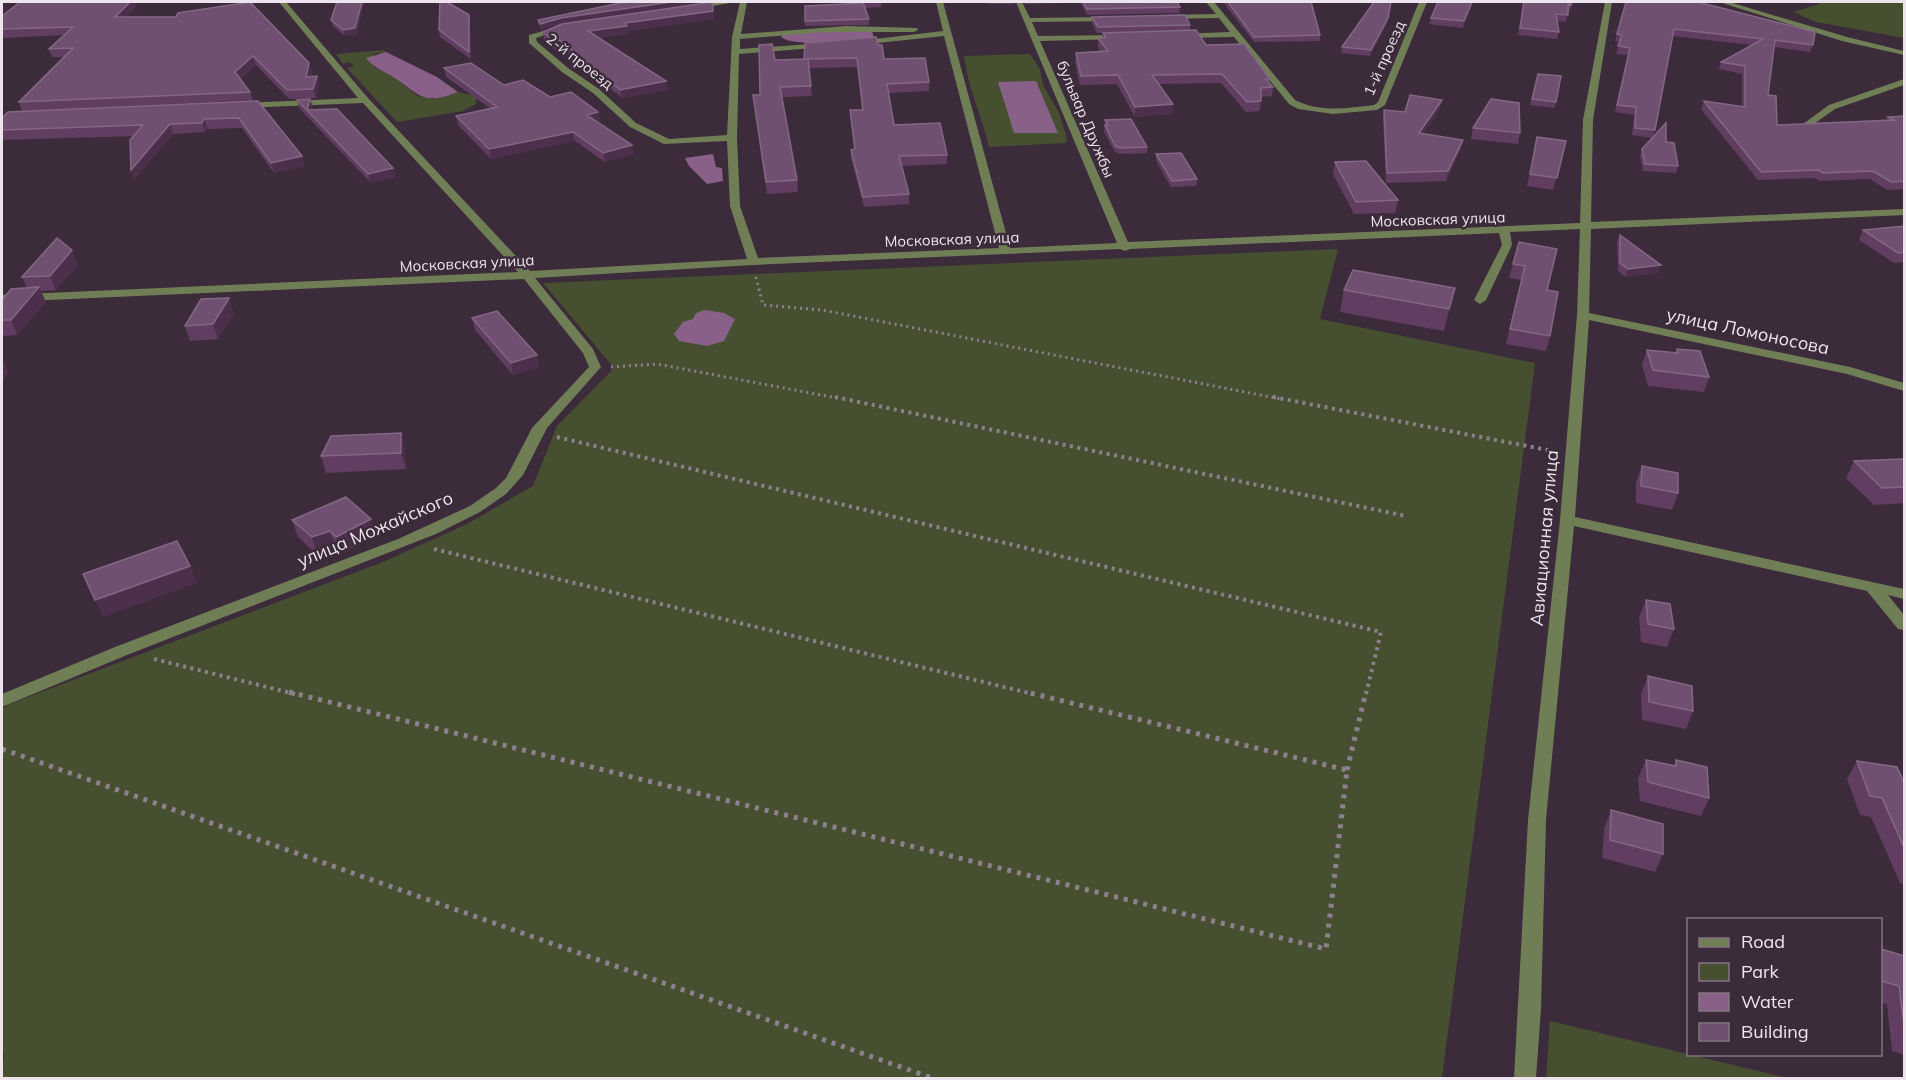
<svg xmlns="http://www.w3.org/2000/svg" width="1906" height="1080" font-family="Mulish,sans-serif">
<rect width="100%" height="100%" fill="#3c2b3b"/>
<path fill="#465030" d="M1819,2h85v36l-88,-16 -23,-10 26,-8z
M384,50l2,2 -13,2 1,13 19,10 25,19 14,3 26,-7 18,4v8l-13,7 -66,11 -50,-54 7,-2 -4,-4 -7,2 -7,-10z
M1030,54l10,15 3,16 16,28 8,25 -1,5 -77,4c-7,-31 -21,-59 -25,-91z
M1338,249l-18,70 215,44 -93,715h-1440l2,-24 -2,-6v-339l8,-5 373,-142 82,-37 68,-39 24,-60 57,-58 -71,-85z
M1550,1021l237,57h-241z"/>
<path fill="#896188" d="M838,30l34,1 2,7c-19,2 -80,10 -93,-1l2,-3z
M386,52l51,25 21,15c-36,14 -37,3 -65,-15 -10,-6 -19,-9 -27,-19z
M1036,81l22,52h-44l-16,-51z
M713,154l3,13 6,1 1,13 -16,3 -18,-18 -4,-8z
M705,310l19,3 11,6 -11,22 -17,5 -28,-5 -5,-7 9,-12 10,-3 3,-6z"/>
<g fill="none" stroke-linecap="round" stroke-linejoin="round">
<path stroke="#8e808d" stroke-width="3" stroke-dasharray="2 4" stroke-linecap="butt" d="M756,277l7,28 59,5 459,89
M611,367l46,-3 185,35"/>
<path stroke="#8e808d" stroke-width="4" stroke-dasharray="3 4.5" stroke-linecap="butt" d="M835,397l571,119
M1273,397l280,54
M557,437l824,195 -15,62
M434,549l599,145
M154,659l141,35"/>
<path stroke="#8e808d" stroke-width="5" stroke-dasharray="4 6" stroke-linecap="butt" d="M289,692l1037,257 21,-179 -321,-78
M2,749l930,329
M1347,770l19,-78"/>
<path fill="#707e56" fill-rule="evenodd" d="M279,2h7l82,96 162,173 217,-12 -17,-53 -3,-65 -63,3 -34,-17 -37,-34 -31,-21 -33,-29v-8l32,-9 4,2 -29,10 1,4 31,26 31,21 37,34 33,16 58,-4 5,-98 8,-35h7l-6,32 106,-8 70,2 1,2 -4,2h-89l-85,7v10l85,-6 4,2 -4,2 -86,7 -2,84 3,68 18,52 241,-10 -55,-212 -86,9 -4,-2 4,-2 85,-10 -7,-29h7l67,246 107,-5 -101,-241h6l8,16 81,-1 4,2 -4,2 -79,1 6,14 84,-1 4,2 -4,2 -82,2 88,201 452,-19 3,-103 22,-118h7l-19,118 -2,102 313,-13v6l-313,14 -2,84 261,54 54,16v8l-57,-17 -258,-54 -14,197 329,72v10l-16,-4 16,20v15l-6,-1 -31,-38 -293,-65 -28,294 -5,189 -5,69h-22l14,-258 32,-300 17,-205 3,-86 -70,3 2,13 -26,55 -6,4 -6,-4 28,-55 -3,-12 -369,16 -5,2 -5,-2 -367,16 -218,13 58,71 8,18 -54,61 -24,47 -17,19 -26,18 -44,22 -309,121 -125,52v-13l113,-47 283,-108 72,-33 26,-18 10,-10 26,-50 57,-61 -6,-14 -59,-74 -522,23v-7l516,-23 -155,-169 -123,5 -2,-2 5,-3 115,-5z
M719,2h17l-41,7 -4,-2z
M1206,2h8l81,98c25,13 53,8 79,5l4,-3 41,-100h8l-42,103 -8,5 -44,4 -35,-5 -9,-5 -55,-67 -55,1 -4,-2 4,-2 51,-2 -11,-14 -54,1 -4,-2 4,-2 51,-1z
M1719,2h10l118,35 57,14v4l-62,-14z
M1904,79v6l-69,24 -24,17 -8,-2 26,-19z"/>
</g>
<path fill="#613e61" d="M20,2h115l1,4 -10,11 186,55 -1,4h6l2,8 -3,14 -27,1 -33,-34 -16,14 10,13 3,8 -231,11 -3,-9 45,-45h-12l-3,-8 15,-14 -62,3v-22z
M854,2h27v5l-16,1 4,11v6l-64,1v-5l50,-18z
M987,2h28l-1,2h-26z
M1023,2h47l-1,1 -44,1z
M1080,2h97l3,5 -1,6 -92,2z
M1223,2h88l9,33v6l-66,1z
M1438,2h35l-10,26 -34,-4 2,-6z
M1523,2h49l-2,9h-2l-2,11 -9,-1 2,11 -2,7 -39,-4z
M1701,2l112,43 -3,7 -36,-5 -6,48 9,30 109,-4 2,-4 17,-1v73l-18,1 -17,-11 -50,2 -5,-3 -57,2 -57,-71 3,-8 38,6v-33l-23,-5 2,-7 31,-17 -79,-9 -18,94 -3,8 -20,-3 2,-20 -19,-3 13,-57 -12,-1 4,-12 -5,-1 7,-29z
M469,15l1,7 1,37 -31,-22 -1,-7z
M1092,17l98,8v6l-93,2 -5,-10z
M714,19l-87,12 1,3 -29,4 67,43 1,9 -45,8 -61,-49 -6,1 -11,-10 -1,-8z
M331,20l26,14 -13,2 -11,-10z
M1387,23l-17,33 -29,-3 1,-6z
M1103,33l103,12 64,34 -1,4 4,4 -1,9 -11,1 -1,14 -14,1 -25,-29 -63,1 15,20 -1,10 -37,3 -18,-33 -37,1 -5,-23 1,-9 25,-1 -3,-5v-9h5z
M805,43l79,16 45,23v9l-40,2 5,32 53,30v9l-46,2 8,28v10l-45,3 -13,-48v-9h3l-4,-40h12l-5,-43 -48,1 3,28 -30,1 15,83 1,12 -31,2 -14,-99h7l15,-35 29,-1z
M444,68l106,29 48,15 2,9 -3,1 37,32 -29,8 -30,-21 -84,18 -33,-34 -2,-9 34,-8 -44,-31z
M1538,74l18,28 -2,6 -24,-3z
M297,100l16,8 -1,2 81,58 2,9 -24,6 -72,-75z
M258,101l44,55 3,10 -31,7 -32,-45 -34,1 -3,3 -32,2 -39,46v-44l-132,4v-22z
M1440,109l-17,25 38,15 -15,32 -60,2 -3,-64 1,-9 21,2z
M1105,120l42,27v6l-26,1 -6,-2 -11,-20z
M1473,128l47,5 -2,11 -47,-5z
M1537,137l29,4 -13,49 -26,-4z
M1666,142l12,24 -2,7 -33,-2 -3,-15 2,-7z
M1156,154l41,25 -1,7 -25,1 -15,-26z
M1335,162l63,38 -3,13 -41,1 -21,-40z
M1905,226v36l-11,1 -35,-23 4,-10z
M1620,235l39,38 -33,4 -8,-6 -1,-29z
M1519,242l28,48 3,46 -4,15 -40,-7 15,-64 -12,-2z
M72,250l6,15 -22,25 -15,1 5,11 -29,33 -15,1v-36l25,-12 -5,-11z
M1455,288l-11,43 -104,-19 4,-22z
M234,313l-16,26 -28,2 -5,-15z
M472,318l67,49 -26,8 -38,-45z
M1677,349l32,28 -5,15 -56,-6 -6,-21 5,-15 28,3z
M401,433l4,17 1,19 -80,4 -5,-17z
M1854,461h51v42l-31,2 -28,-27z
M1642,466l36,27 -6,17 -36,-7v-21z
M292,520l84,16 -35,18 -5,-5 -19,6 -19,-18z
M1646,600l28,29 -7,18 -26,-5 -2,-25z
M1648,676l45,35 -7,18 -44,-9 -1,-26z
M1646,760l28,6 2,-6 33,38 -8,18 -61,-15 -2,-23z
M1857,761l48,24v99l-5,-1 -29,-66 -11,-2 -13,-36z
M1611,810l52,44 -8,18 -53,-14 2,-29z
M1881,949l24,7v99l-13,-4 -5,-47 -6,-1z"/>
<path fill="#4c2f4b" d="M130,2h5l1,4 -18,19 -3,-8z
M362,2h3l-8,32 -13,2 -1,-6z
M671,2h37l-146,22 -22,6v-6l21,-6z
M1391,2l-4,21 -17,33 1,-6z
M1472,2h1l-10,26 1,-7z
M713,11l1,8 -87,12 1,3 -39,5 -1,-8 37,-8z
M469,15l1,7 1,37 -2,-7z
M560,40l1,9 -6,1 -1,-8z
M253,56l3,9 -19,16 -2,-9z
M309,63l3,9 -3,13 -3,-8z
M317,76l2,8 -3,14 -3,-9z
M666,81l1,9 -45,8 -2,-8z
M310,99l3,9 -2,7 -4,-5z
M1442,100l-2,9 -23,34 2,-10z
M1173,104l-1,10 -37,3v-10z
M598,112l2,9 -12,3 -1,-9z
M204,119l4,10 -3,3 -3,-9z
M170,124l3,10 -39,46 -3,-10z
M573,132l2,9 -84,18 -2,-10z
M1463,140l-2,9 -15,32 2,-10z
M632,145l2,9 -29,8 -2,-9z
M302,156l3,10 -31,7 -3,-10z
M393,168l2,9 -24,6 -3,-9z
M72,250l6,15 -22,25 -6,-14z
M1661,265l-2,8 -33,4 2,-8z
M39,287l7,15 -29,33 -6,-15z
M1455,288l-5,22 -6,21 5,-22z
M229,298l5,15 -16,26 -5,-15z
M537,355l2,12 -26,8 -2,-12z
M2,357l7,15 -7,10z
M401,433l4,17 1,19 -5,-16z
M371,519l5,17 -35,18 -5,-17z
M330,531l6,18 -19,6 -5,-18z
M190,566l7,17 -94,34 -8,-17z"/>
<path fill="#705070" stroke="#846784" stroke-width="1.5" d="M20,2h110l-15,15h61l2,-4 72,-11 59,61 -3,14 11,-1 -4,13 -26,1 -34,-34 -18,16 15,20 -231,10 54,-54 -24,1 24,-22 -71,2v-13z
M337,2h25l-7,26 -12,2 -12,-10z
M440,2h7l22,13v37l-30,-22z
M625,2h46l-110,16 -21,6 -2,-4z
M712,2l1,9 -88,12 2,3 -39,5 78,50 -46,9 -60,-50 -6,2 -11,-10 19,-8z
M1083,2h94l3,5 -93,2z
M1228,2h83l9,33 -66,2z
M1374,2h17l-3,16 -17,32 -29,-3z
M1438,2h34l-8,19 -33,-3z
M1524,2h48l-1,3 -3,-1v11l-12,-1 3,18 -39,-4z
M1626,2h72l117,30 -2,13 -38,-5 -7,55 8,1 1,29 117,-5 -6,-3 17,-1v65l-14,1 -18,-11 -50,2 -5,-3 -57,2 -57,-71 41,6v-41l-24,-4 42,-23 -89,-10 -19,101 -20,-2 1,-21 -19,-2 13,-57 -12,-2 4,-11 -5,-1z
M863,3l6,16 -64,2v-15z
M1185,15l5,10 -92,2 -6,-10z
M1196,30l10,15 38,-1 26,35h-4l7,8 -12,1v13l-14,1 -25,-28 -70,1 21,29 -38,3 -17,-32 -37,1 -5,-23 32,-2 -10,-13h8l-3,-5z
M876,37l2,8h4l2,14 41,-1 4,24 -42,2 7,41 46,-2 7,32 -48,1 10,38 -46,3 -12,-47 4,-1 -5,-39h13l-6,-52 -53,1 1,-16z
M772,44l3,16 33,-1 3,27 -31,1 17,93 -31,2 -13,-87h7l-1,-50z
M471,63l33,22 19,-5 27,17 21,-5 27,20 -11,3 45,30 -29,8 -30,-21 -84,17 -33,-33 41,-9 -53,-39z
M1538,74l23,2 -5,26 -24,-3z
M1410,95l32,5 -23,33 44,7 -15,31 -61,2 -3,-63 21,2z
M310,99l-3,11 30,-1 56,59 -25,6 -71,-74z
M1491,99l28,4 1,30 -47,-5z
M258,101l44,55 -31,7 -32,-45 -35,1 -2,4 -32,1 -39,46 -1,-30 13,-15 -141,5v-12l6,-6z
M1131,119l16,28 -26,1 -6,-2 -10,-21h3l-3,-5z
M1666,123v19l8,1 4,23 -33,-2 -3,-15z
M1537,137l29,4 -9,37 -27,-4z
M1181,153l16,26 -25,2 -16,-27z
M1366,161l32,39 -42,2 -21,-40z
M1905,226v26l-7,1 -35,-23z
M1620,235l41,30 -33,4 -8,-6z
M57,238l15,12 -22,26 -28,1z
M1519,242l38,7 -10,41 11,2 -8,44 -40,-7 15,-63 -12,-2z
M1353,270l102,18 -6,21 -105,-19z
M39,287l-28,33h-9v-20l9,-11z
M229,298l-16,26 -28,2 16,-27z
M497,311l40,44 -26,8 -39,-45z
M1677,349l23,2 9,26 -56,-7 -6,-20 31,3z
M401,433v20l-80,3 10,-20z
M1902,459l3,2v26l-23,1 -28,-27z
M1642,466l36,7v20l-37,-7z
M346,497l25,22 -35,18 -6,-6 -18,6 -20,-17z
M177,541l13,25 -95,34 -12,-26z
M1646,600l24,4 4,25 -26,-5z
M1648,676l44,10 1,25 -44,-9z
M1646,760l30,6v-6l31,7 2,31 -61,-16z
M1857,761l40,6 8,18v65l-23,-52 -12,-2z
M1611,810l52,14v30l-53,-14z
M1881,949l24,7v77l-6,-47 -18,-5z"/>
<g text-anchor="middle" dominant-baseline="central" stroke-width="5" stroke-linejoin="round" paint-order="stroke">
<g font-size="15" fill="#eee4ee" stroke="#3c2b3b">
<text transform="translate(1384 58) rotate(-66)">1-й проезд</text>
<text transform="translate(580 61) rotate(38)">2-й проезд</text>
<text transform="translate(1086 119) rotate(67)">бульвар Дружбы</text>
<text transform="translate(1438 219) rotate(-2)">Московская улица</text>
<text transform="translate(952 239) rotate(-2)">Московская улица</text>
<text transform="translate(467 263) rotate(-3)">Московская улица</text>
</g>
<g font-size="18" fill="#eee4ee" stroke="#3c2b3b">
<text transform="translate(1748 331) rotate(12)">улица Ломоносова</text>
<text transform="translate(375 529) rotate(-23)">улица Можайского</text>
<text transform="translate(1544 538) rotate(-85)">Авиационная улица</text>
</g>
</g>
<rect width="1906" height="1080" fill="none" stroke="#eee4ee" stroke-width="6"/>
<rect x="1687" y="918" width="195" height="138" fill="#3c2b3b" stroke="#837583" stroke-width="1.5"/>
<rect x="1699" y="938" width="30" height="9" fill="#707e56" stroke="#837583" stroke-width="1.5"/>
<text x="1741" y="948" font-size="18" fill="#eee4ee">Road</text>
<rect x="1699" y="963" width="30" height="18" fill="#465030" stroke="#837583" stroke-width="1.5"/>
<text x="1741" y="978" font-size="18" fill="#eee4ee">Park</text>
<rect x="1699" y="993" width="30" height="18" fill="#896188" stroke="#837583" stroke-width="1.5"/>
<text x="1741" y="1008" font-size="18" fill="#eee4ee">Water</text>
<rect x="1699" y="1023" width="30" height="18" fill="#705070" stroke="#837583" stroke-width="1.5"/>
<text x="1741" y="1038" font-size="18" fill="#eee4ee">Building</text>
</svg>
